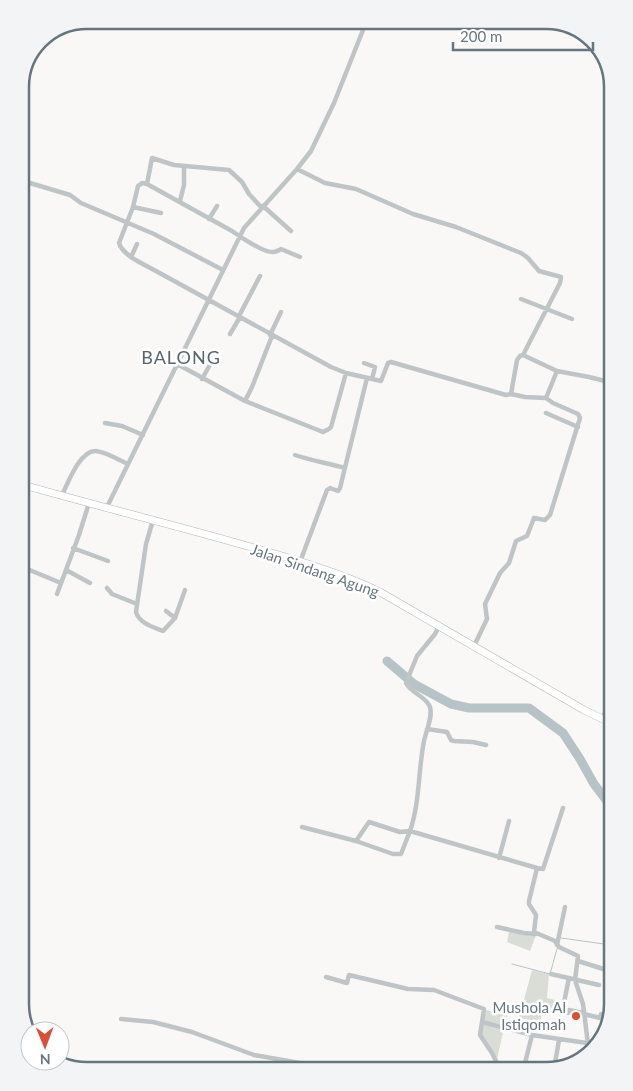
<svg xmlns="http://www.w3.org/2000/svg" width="633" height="1091" font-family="Lato,sans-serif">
<rect width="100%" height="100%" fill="#f9f8f6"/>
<path fill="#d9ddd6" d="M509,931l27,4 -6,16 -23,-9z
M532,970l17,4 -2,24 8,2 -2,10 -10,-2 -3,15 -21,-5z
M486,1010l21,5 -10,44 -16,-24z"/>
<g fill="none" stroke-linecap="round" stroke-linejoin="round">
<path stroke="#b7c4c7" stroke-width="1" d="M561,938l43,6 6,4 3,4
M512,964l38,10 7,-25
M580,1061l2,-6 4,1
M349,1070l6,1"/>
<path stroke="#b7c4c7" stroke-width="9" d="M387,661l27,23 37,20 18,4h60l34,25 17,26 14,25 19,25"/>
<defs>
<path id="primary" d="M20,484c77,22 155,41 231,63 44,13 88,25 129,45l204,118 29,14"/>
</defs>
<use href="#primary" stroke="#b1b7ba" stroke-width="8"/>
<path stroke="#bfc4c7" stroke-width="4.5" d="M297,169l28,14 31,6 57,25 43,13 65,26 7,5 11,13 22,6 -1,6 -37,72 34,16 -11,27 7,5 25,11 2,4 -30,97 -5,5 -11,-2 -7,18 -11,5 -7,22 -9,10 -15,31 2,15 -13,27
M20,180l50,15 11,8 73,31 69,36
M147,184l-5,-1 -4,3 -5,21 -14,36c4,13 25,21 37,28l175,96 15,6 35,8 7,-18 3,-1 115,33 5,-1 6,-34 3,-4 3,-1
M180,201l4,-16v-19
M263,206l28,25
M133,207l28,6
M261,207l-12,-13 -7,-12 -13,-12 -55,-5 -22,-7 -5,26 85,47c7,5 32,22 41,21 2,0 7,-2 8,-3l19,8
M209,219l8,-13
M131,257l6,-13
M521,299l51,20
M239,316l21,-40
M230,334l10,-17
M270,335l11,-23
M364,363l11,4 -3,12
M177,364l68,37 78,31 6,-3 2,-2 15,-54
M557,371l32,6 24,6
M202,379l10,-18 4,-4
M511,394l14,3 21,1
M245,401l7,-14 20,-51
M546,413l32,14
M105,423l17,3 21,9
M295,455c17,6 33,8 50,13
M62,495c6,-12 18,-45 34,-44 10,1 23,9 32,13
M107,507l137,-279 53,-59 14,-18 23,-48 33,-83
M153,520l-7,24 -10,68c3,11 17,15 27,19l12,-13
M73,548l35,13
M300,562l27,-72 3,-2 8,3 2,-3 27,-110
M20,566l41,17
M66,570l24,13
M107,588l5,6 25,10
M57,594l22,-59 10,-32
M166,611l9,7 10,-28
M439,626l-4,8 -18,22 -11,27c5,10 21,14 24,24 3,10 -4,24 -6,34 -6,30 -4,61 -14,90l127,37 -8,33v3l7,11 -2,17 21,9 4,6 19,9 -3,24 8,24 6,48
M602,720l8,-19 3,-1
M427,729l20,3 4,8 3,1 19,1 13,3
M613,769l-4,-3 4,-18
M302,827l54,14 13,-19 31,10 10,-1 -9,23h-8l-37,-13
M499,858l10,-37
M537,868l6,1 20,-61
M497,927l27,6 12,1
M557,945l8,-38
M578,961l35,11
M551,974l48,11
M326,977l21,6 2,-8 59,14 26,1 50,19 -2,13
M569,978l-7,34 6,1 1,-3 15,3
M584,1014l16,4 1,-4 9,2
M121,1019l32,3 39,10 62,23 92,16
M499,1067l-7,-14 -12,-18 2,-13 50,13 55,8
M554,1069l5,-29
M491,1071l8,-4 10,4
M523,1071l9,-36"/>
<use href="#primary" stroke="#fff" stroke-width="7"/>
</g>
<circle fill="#da4f35" stroke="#fff" stroke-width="2" cx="576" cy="1016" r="5"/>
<g text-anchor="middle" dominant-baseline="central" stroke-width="5" stroke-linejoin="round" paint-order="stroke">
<g font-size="15" fill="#65767f" stroke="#fff">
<text transform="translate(315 570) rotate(19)">Jalan Sindang Agung</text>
</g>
<g font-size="15" fill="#65767f" stroke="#fff" text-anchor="end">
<text x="566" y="1007">Mushola Al<tspan x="566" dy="17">Istiqomah</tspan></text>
</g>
<g font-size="18" letter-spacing="1" fill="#57646b" stroke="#fff">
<text x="181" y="357">BALONG</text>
</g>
</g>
<path d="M0 0H633V1091H0ZM87 29H546A58 58 0 0 1 604 87V1004A58 58 0 0 1 546 1062H87A58 58 0 0 1 29 1004V87A58 58 0 0 1 87 29Z" fill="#f3f4f5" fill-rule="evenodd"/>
<path fill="none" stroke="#65767f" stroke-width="2.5" d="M87 29H546A58 58 0 0 1 604 87V1004A58 58 0 0 1 546 1062H87A58 58 0 0 1 29 1004V87A58 58 0 0 1 87 29Z"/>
<g transform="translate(45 1046) rotate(179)"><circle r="24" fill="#ffffff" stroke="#c1c8cc"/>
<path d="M0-4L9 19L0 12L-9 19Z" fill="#da4f35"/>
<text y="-8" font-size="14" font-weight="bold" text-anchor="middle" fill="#65767f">N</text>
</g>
<path d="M453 42v8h140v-8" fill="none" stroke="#65767f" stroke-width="2.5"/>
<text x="460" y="42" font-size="15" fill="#65767f" stroke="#ffffff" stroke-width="4" paint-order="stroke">200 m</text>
</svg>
